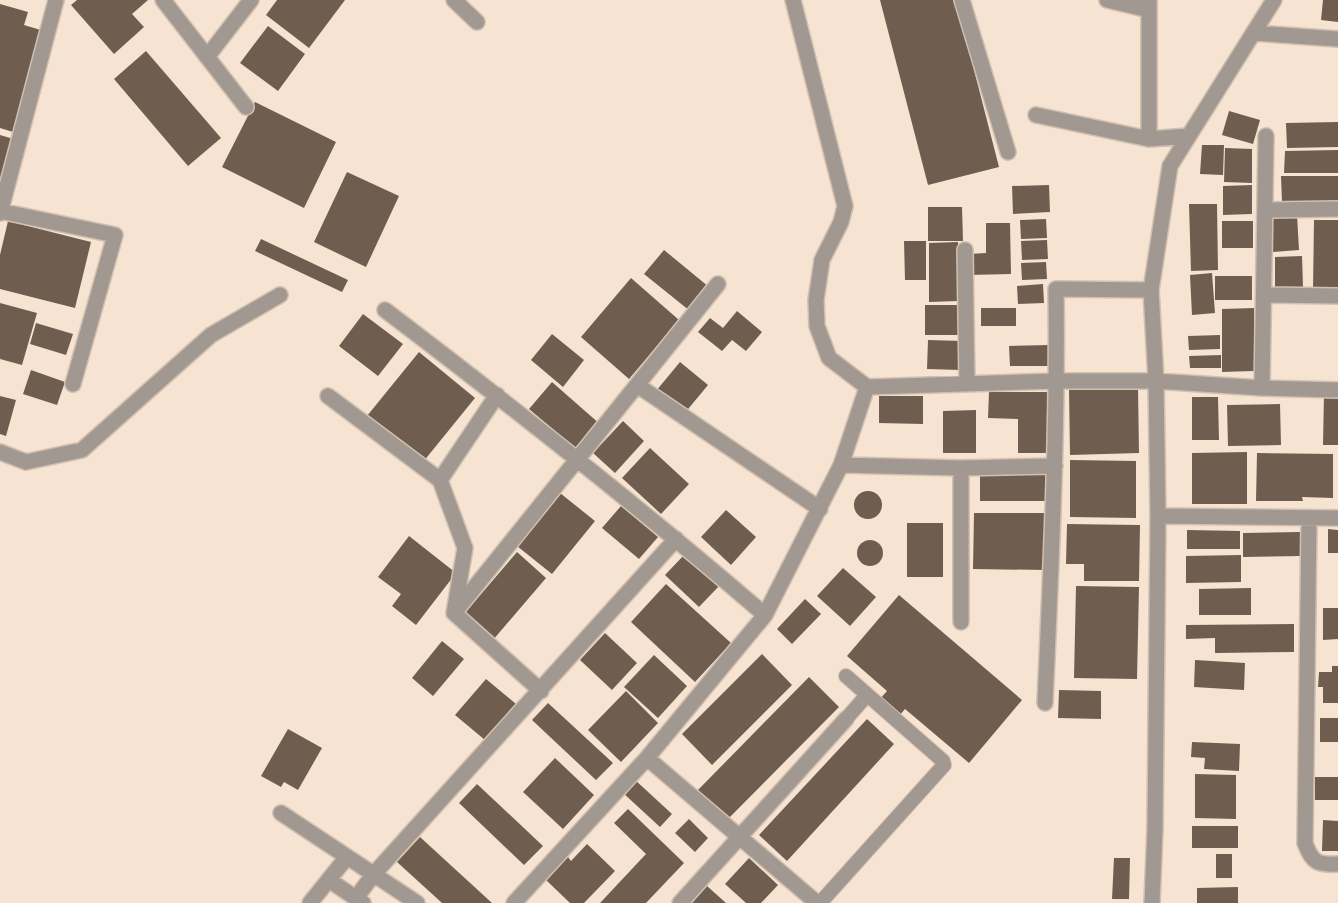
<svg xmlns="http://www.w3.org/2000/svg" width="1338" height="903" font-family="'DM Sans',sans-serif">
<rect width="100%" height="100%" fill="#f7e3d2"/>
<path fill="#6f5e4f" d="M77,0h71l-16,14 12,13 -30,27 -43,-49z
M277,0h68l-36,48 -43,-33z
M880,0h76l43,167 -71,18z
M1323,0h15v22l-17,-2z
M0,4l28,8 -4,13 20,6 -31,101 -13,-4z
M268,26l37,28 -27,37 -38,-28z
M146,51l75,87 -33,28 -74,-87z
M255,102l81,40 -32,66 -82,-41z
M1229,111l31,9 -7,24 -31,-9z
M1338,122v25l-51,1 -1,-25z
M0,135l17,5 -17,52z
M1202,145h22l-1,30 -23,-1z
M1225,148l27,1v34l-28,-1z
M1338,150v23h-54l1,-22z
M347,172l52,24 -33,71 -52,-25z
M1281,176h57v25h-56z
M1049,185l1,27 -37,2 -1,-28z
M1252,185v29l-29,1v-29z
M1189,204h28l1,66 -27,1z
M928,207h34l1,34h-35z
M1297,215l2,35 -26,2 -2,-35z
M1046,219l1,19 -26,1 -1,-19z
M1314,220h24v71l-25,-1z
M8,221l83,21 -16,66 -75,-19v-34z
M1222,221h31v27h-31z
M986,223h24l1,51 -43,1 1,-21 17,-1z
M261,239l87,41 -6,12 -87,-41z
M1047,240l1,19 -26,1 -1,-19z
M904,241h22v39h-21z
M958,242l1,59 -30,1v-59z
M664,250l45,37 -19,24 -46,-37z
M1302,256l1,31 -28,1v-31z
M1046,262l1,17 -25,1 -1,-17z
M1212,273l3,40 -23,2 -2,-40z
M1215,276h37v24h-37z
M631,278l48,42 -50,59 -48,-42z
M1043,284l1,19 -26,1 -1,-18z
M0,303l37,10 -15,52 -22,-6z
M925,305h36v30h-36z
M981,308h35v18h-35z
M1254,308v63l-32,1v-63z
M737,311l25,21 -16,19 -14,-11 -10,11 -24,-19 12,-14 13,10z
M363,314l40,30 -25,32 -39,-30z
M36,323l37,11 -7,21 -36,-11z
M552,334l32,26 -21,27 -32,-27z
M1220,335v14l-31,1 -1,-14z
M928,340l34,1 -1,29 -34,-1z
M1048,345v21h-38l-1,-20z
M419,352l56,46 -52,64 -56,-46z
M1221,355v13h-31l-1,-12z
M680,362l28,23 -24,29 -28,-23z
M31,370l34,12 -8,23 -34,-11z
M552,382l49,43 -22,26 -50,-42z
M1138,388l1,65 -69,2 -1,-65z
M989,392h62v61h-33v-34l-30,-1z
M1324,393l14,1v51h-15z
M0,396l16,4 -10,36 -6,-2z
M879,396h44v28l-44,-1z
M1192,397h26l1,43h-27z
M1280,404l1,41 -53,1 -1,-41z
M976,410v43h-33v-42z
M623,421l21,20 -29,32 -22,-20z
M650,448l39,36 -28,30 -39,-36z
M1247,452v52h-55v-51z
M1257,453l76,1v44l-31,-1 1,4h-47z
M1070,460l66,1v57l-66,-1z
M980,471h66v30h-66z
M854 505a14 14 0 1 1 28 0a14 14 0 1 1-28 0Z
M560,493l35,28 -43,53 -35,-28z
M621,506l37,31 -19,22 -37,-31z
M726,510l30,27 -25,28 -30,-28z
M974,513h72l-1,57 -72,-1z
M907,523h36v54h-36z
M1067,524l73,1 -1,56h-55v-17h-18z
M1328,529l10,1v23h-10z
M1187,530l53,1v18h-53z
M1301,532v24l-58,1v-24z
M409,536l47,37 -40,52 -24,-19 9,-12 -23,-17z
M857 553a13 13 0 1 1 26 0a13 13 0 1 1-26 0Z
M517,552l29,26 -53,62 -29,-26z
M685,554l34,32 -20,21 -34,-32z
M1241,555v27l-55,1v-27z
M843,568l33,29 -26,29 -33,-30z
M666,584l65,59 -36,39 -64,-60z
M1076,586l63,1 -2,92 -63,-1z
M1251,588v27h-52v-26z
M899,595l123,105 -53,63 -64,-54 -6,7 -20,-16 8,-9 -40,-35z
M805,599l16,15 -29,30 -15,-15z
M1323,608h15v31l-15,1z
M1294,624v28l-79,1v-15l-29,1v-14z
M605,633l32,30 -25,27 -32,-30z
M442,641l22,18 -31,37 -21,-18z
M762,654l30,31 -80,80 -30,-31z
M654,655l33,31 -29,32 -34,-31z
M1195,660l50,3 -1,27 -50,-3z
M1332,666h6v37h-15v-16h-5l1,-15h13z
M809,677l30,30 -112,113 -30,-29z
M486,679l30,25 -31,36 -30,-25z
M1059,690l42,1v28l-43,-1z
M626,691l32,32 -37,39 -33,-32z
M548,703l65,60 -17,17 -64,-60z
M1320,718h18v24h-18z
M867,719l27,25 -107,117 -28,-26z
M288,729l34,19 -24,42 -14,-8 -3,5 -20,-11z
M1192,742l48,2 -1,27 -35,-2 1,-11 -14,-1z
M555,758l39,37 -31,34 -40,-37z
M1195,774l41,1v44l-41,-1z
M1315,777h23v23h-23z
M634,779l38,35 -12,13 -38,-35z
M477,784l66,62 -19,19 -65,-62z
M628,809l56,54 -38,40h-46l46,-49 -32,-31z
M689,819l19,19 -13,14 -20,-19z
M1323,820l15,1v30h-16z
M1192,826h46v22h-46z
M420,837l72,66h-50l-45,-41z
M587,844l28,27 -31,32h-14l-24,-23 22,-23 3,4z
M1216,854h16v24h-16z
M749,858l29,27 -17,18h-15l-21,-19z
M1114,858h16l-1,41h-17z
M707,886l19,17h-34z
M1238,887v16h-41v-15z"/>
<g fill="none" stroke-linecap="round" stroke-linejoin="round">
<defs>
<path id="service" d="M846,719l21,-24
M820,903l124,-138 -1,-4 -97,-85"/>
<path id="minor" d="M163,0l83,107
M454,0l23,22
M793,0l52,206 -4,16 -19,38 -6,40 1,26 12,32 38,29 190,-6h99l106,7 76,2
M962,0l46,152
M1107,0l42,10
M1149,0v139
M1254,33l84,6
M207,57l44,-57
M1036,115l113,24 40,-3
M1266,210l72,-1
M0,211l115,24 -42,149
M0,213l56,-213
M965,250l2,134
M1264,295l74,1
M385,310c129,98 257,199 380,305
M637,385l183,124
M1262,388l4,-252
M328,396l112,84 25,68 -11,65 87,78
M0,452l26,10 56,-12 129,-115 69,-40
M841,465l120,3 94,-2
M440,480l57,-85
M1158,516l180,2
M1309,518l-4,325c7,20 13,22 33,21
M454,613l264,-329
M961,622v-154
M1045,703c6,-138 13,-275 11,-414l95,1
M647,758l170,145
M281,813l136,90
M329,880l34,23
M356,898l17,-23 303,-336
M310,903l37,-46
M514,903l133,-145 118,-143 76,-150 26,-78
M680,903l166,-184
M1152,903l3,-74 3,-313 -2,-135 -5,-91 19,-124 104,-166"/>
</defs>
<use href="#service" stroke="#d1bfb0" stroke-width="16"/>
<use href="#minor" stroke="#d1bfb0" stroke-width="18"/>
<use href="#service" stroke="#a19991" stroke-width="14"/>
<use href="#minor" stroke="#a19991" stroke-width="15"/>
</g>
</svg>
